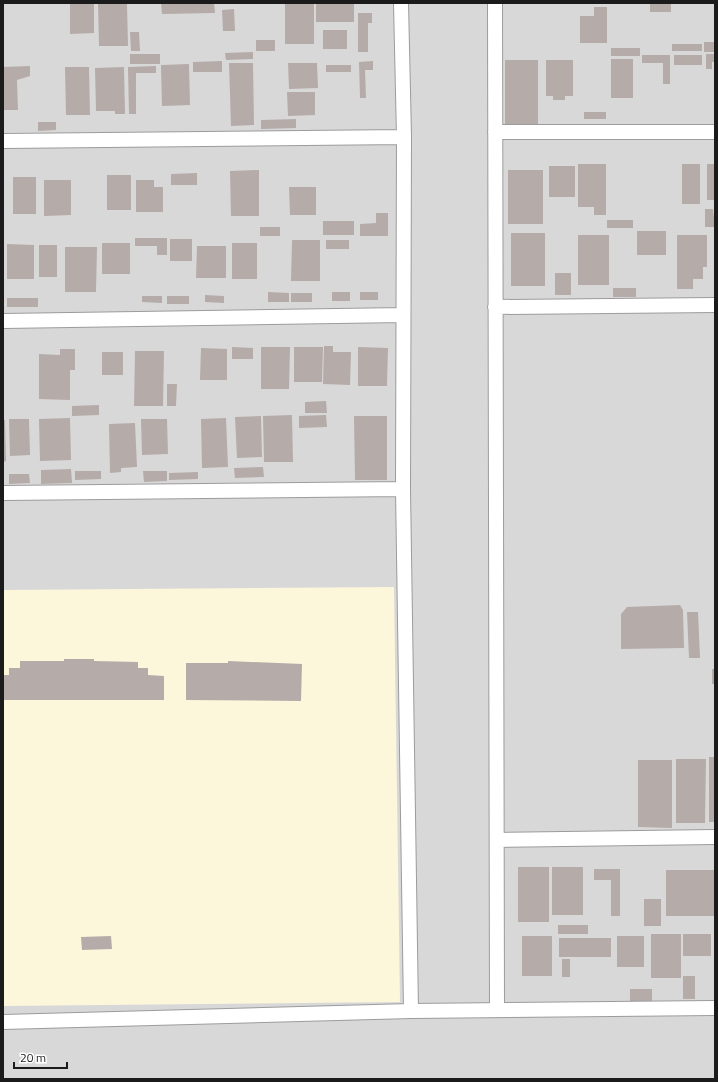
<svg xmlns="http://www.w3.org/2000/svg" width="718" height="1082" font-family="'Titillium Web',sans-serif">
<rect width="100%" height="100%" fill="#ece7e2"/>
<path fill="#d9d8d9" d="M3,3h712v1076h-712z"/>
<path fill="#fcf6db" d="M394,587l6,415 -397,4v-416z"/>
<path fill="#b5aba8" d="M70,3h24v30l-24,1z
M98,3h29l1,43h-29z
M161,3h53l1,10 -53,1z
M285,3h29v41h-29z
M316,3h38v19h-38z
M650,3h21v9h-21z
M594,7h13v36h-27v-27h14z
M234,9l1,22h-12l-1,-21z
M358,13h14v10h-4v29h-10z
M323,30h24v19h-24z
M130,32h9l1,19h-9z
M256,40h19v11h-19z
M704,42h11v10h-11z
M672,44h30v7h-30z
M611,48h29v8h-29z
M253,52v7l-27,1 -1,-7z
M130,54h30v10h-30z
M706,54h9v8h-3v7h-6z
M642,55h28v29h-7v-21h-21z
M674,55h28v10h-28z
M611,59h22v39h-22z
M505,60h33v67h-33z
M546,60h27v36h-8v4h-12v-4h-7z
M222,61v11h-29v-10z
M373,61v9h-8l1,28h-6l-1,-36z
M229,63h24l1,62 -23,1z
M288,63h29l1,25 -29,1z
M189,64l1,41 -28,1 -1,-41z
M326,65h25v7h-25z
M30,66v10l-13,4 1,30h-15v-43z
M156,66v7h-20v41h-7l-1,-47z
M65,67h24l1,48h-24z
M124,67l1,47h-10v-3h-19l-1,-43z
M287,92h28v23l-27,1z
M584,112h22v7h-22z
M296,119v9l-35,1v-9z
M38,122h18v8l-18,1z
M578,164h28v51h-12v-8h-16z
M682,164h18v40h-18z
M707,164h8v36h-8z
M549,166h26v31h-26z
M259,170v46h-28l-1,-45z
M508,170h35v54h-35z
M197,173v12h-26v-11z
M107,175h24v35h-24z
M13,177h23v37h-23z
M44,180h27v35l-27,1z
M136,180h18v7h9v25h-27z
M289,187h27v28h-26z
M705,209h8l2,18h-10z
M376,213h12v23h-28v-12l16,-1z
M607,220h26v8h-26z
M323,221h31v14h-31z
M260,227h20v9h-20z
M637,231h29v24h-29z
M511,233h34v53h-34z
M578,235h31v50h-31z
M677,235h30v32h-4v12h-10v10h-16z
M135,238h32v17h-10v-9h-22z
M170,239h22v22h-22z
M292,240h28v41h-29z
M326,240h23v9h-23z
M102,243h28v31h-28z
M232,243h25v36h-25z
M7,244l27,1v34h-27z
M39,245h18v32h-18z
M197,246h29v32h-30z
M65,247h32l-1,45h-31z
M555,273h16v22h-16z
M613,288h23v9h-23z
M268,292l21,1v9h-21z
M332,292h18v9h-18z
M360,292h18v8h-18z
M291,293h21v9h-21z
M205,295l19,1v7l-19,-1z
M142,296h20v7l-20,-1z
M167,296h22v8h-22z
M7,298h31v9h-31z
M324,346h9v6h18l-1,33 -27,-1z
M232,347l21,1v11h-21z
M261,347h29l-1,42h-28z
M294,347h29l-1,35h-28z
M358,347l30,1 -1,38h-29z
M201,348l26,1v31h-27z
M60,349h15v21h-5v30l-31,-1v-45l21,1z
M135,351h29l-1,55h-29z
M102,352h21v23h-21z
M167,384h10l-1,22h-9z
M326,401l1,12h-22v-11z
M99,405v10l-27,1v-10z
M292,415l1,47h-29l-1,-46z
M326,415l1,12 -28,1v-12z
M261,416l1,41 -25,1 -2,-41z
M354,416h33v64h-32z
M70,418l1,42 -31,1 -1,-42z
M226,418l2,49 -26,1 -1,-49z
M9,419h20l1,36 -20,1z
M141,419h26l1,35 -26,1z
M3,420h2l1,41 -3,1z
M135,423l2,44 -16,1v4l-11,1 -1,-49z
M263,467l1,10 -29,1 -1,-10z
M71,469l1,14 -31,1v-14z
M75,471h26v8l-26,1z
M143,471h24v10l-23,1z
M198,472v7l-29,1v-7z
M9,474h20l1,9 -21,1z
M680,605l3,5 1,38 -63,1v-35l6,-7z
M687,612h11l2,46h-11z
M64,659h30v2l44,1v6h10v7l16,1v24h-161v-25h6v-7h11v-7h44z
M228,661l74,3 -1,37 -115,-1v-37h42z
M712,669h3v15h-3z
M709,757h6v65h-6z
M676,759h30l-1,64h-29z
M638,760h34v68l-34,-1z
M518,867h31v55h-31z
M552,867h31v48h-31z
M594,869h26v47h-9v-36h-17z
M666,870h49v46h-49z
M644,899h17v27h-17z
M558,925h30v9h-30z
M651,934h30v44h-30z
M683,934h28v22h-28z
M111,936l1,13 -30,1 -1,-13z
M522,936h30v40h-30z
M617,936h27v31h-27z
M559,938h52v19h-52z
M562,959h8v18h-8z
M683,976h12v23h-12z
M630,989h22v13h-22z"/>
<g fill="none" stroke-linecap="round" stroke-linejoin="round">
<defs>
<path id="minor" d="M401,3l3,134 -1,352 8,522
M495,3l2,1007
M495,132h220
M3,141l401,-4
M495,307l220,-2
M3,321l400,-6
M3,493l400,-4
M497,840l218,-3
M3,1022l408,-11 304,-3"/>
</defs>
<use href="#minor" stroke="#9c9c9c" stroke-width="16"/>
<use href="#minor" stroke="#fff" stroke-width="14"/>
</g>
<rect width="718" height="1082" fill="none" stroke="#1b1b1b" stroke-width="8"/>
<path d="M14 1062v6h53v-6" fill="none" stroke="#1b1b1b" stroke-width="2"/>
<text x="20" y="1062" font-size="12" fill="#1b1b1b" stroke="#ffffff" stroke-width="3" paint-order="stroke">20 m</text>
</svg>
